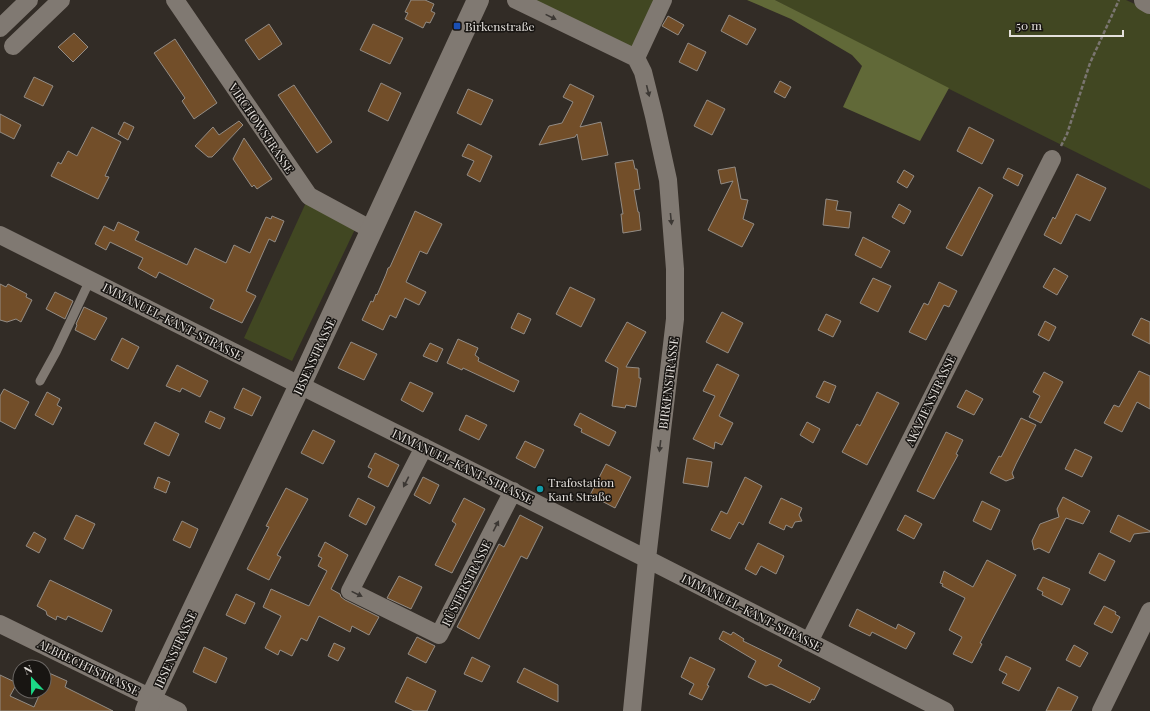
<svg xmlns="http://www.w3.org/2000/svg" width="1150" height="711" font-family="'Playfair Display',serif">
<rect width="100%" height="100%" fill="#322c26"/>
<path fill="#414722" d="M531,0h127l-26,49z
M775,0h351l24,11v178l-253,-126z
M309,196l49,27 -66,138 -48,-23z"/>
<path fill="#616938" d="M747,0h28l174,88 -29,53 -77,-34 19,-41 -10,-11 -61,-36z"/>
<path fill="#724e29" stroke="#938c85" d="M411,0h14l9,4 -3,7 4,2 -5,10 -4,-1 -3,6 -18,-9 3,-6 -3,-1z
M729,15l27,14 -9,16 -26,-14z
M668,16l16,9 -6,10 -16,-9z
M269,24l13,20 -23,16 -14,-20z
M373,24l30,14 -13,26 -30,-14z
M74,33l14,14 -15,15 -15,-15z
M175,39l42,64 -23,16 -12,-18 3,-3 -31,-45z
M688,43l18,9 -9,19 -18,-9z
M34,77l19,9 -10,20 -19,-9z
M780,81l11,6 -6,11 -11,-6z
M381,83l20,10 -13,28 -20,-10z
M570,84l24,12 -14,31 21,-5 7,33 -26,5 -5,-26 -2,3 -36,8 10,-19 13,-3 11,-21 -10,-5z
M294,85l38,57 -15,11 -39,-58z
M468,89l25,11 -12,25 -24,-12z
M707,100l18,9 -13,26 -18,-9z
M0,114l21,11 -7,14 -14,-7z
M239,121l4,4 -31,32h-4l-13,-11 18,-19 6,8z
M124,122l10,5 -6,13 -10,-6z
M92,127l29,15 -16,34 4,1 -11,22 -47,-23 7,-14 3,2 7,-13 9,5z
M969,127l25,13 -12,24 -25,-13z
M244,138l28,41 -15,10 -3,-4 -2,2 -19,-28z
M468,144l24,12 -12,26 -13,-7 7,-14 -12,-5z
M633,160l2,9h2l3,20 -6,1 4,22h1l2,18 -18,3 -2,-19h2l-8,-51z
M735,167l6,32 7,1 -5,19 11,5 -12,23 -34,-17 25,-49 -12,3 -3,-14z
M1008,168l15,7 -5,11 -15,-8z
M904,170l10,6 -7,12 -10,-6z
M1077,174l29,14 -16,33 -14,-7 -15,30 -17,-9 9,-18 2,2z
M979,187l14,8 -31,61 -16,-8z
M826,199l12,2 -2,9 15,2 -2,16 -26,-3z
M899,204l12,7 -7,13 -12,-7z
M415,211l27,13 -15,30 -7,-3 -14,31 20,10 -7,13 -14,-7 -9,20 -6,-3 -7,15 -21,-10 9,-19 2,1 3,-8 1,1 9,-21 2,-6 2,-1z
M272,216l12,5 -9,21 -6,-3 -23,52 10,5 -14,27 -32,-15 4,-8 -55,-28 -3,6 -18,-10 5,-10 -33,-16 -4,8 -11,-6 9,-18 10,5 4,-9 21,10 -4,8 52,25 8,-17 31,15 8,-18 16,8 16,-36 5,2z
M863,237l27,14 -9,17 -26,-13z
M1054,268l14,8 -11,19 -14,-8z
M873,278l18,8 -13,26 -18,-9z
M939,282l18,9 -8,16 -5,-2 -18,35 -17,-8 15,-29 4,2z
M0,284l6,3 2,-3 19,10 -1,3 6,3 -11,22 -5,-3 -9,3 -7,-2z
M570,287l25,12 -14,28 -25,-13z
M55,292l18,9 -8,18 -19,-10z
M84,307l23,11 -12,22 -20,-10 2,-5 -1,-1z
M722,312l21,11 -15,30 -22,-11z
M518,313l13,6 -7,15 -13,-6z
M826,314l15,7 -8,16 -15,-7z
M1141,318l9,4v22l-18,-9z
M1045,321l11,6 -7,14 -11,-6z
M627,322l19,10 -20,35 13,1v10h2l-5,29 -10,-2 -1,3 -13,-2 6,-38 -13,-7z
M122,338l17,9 -11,22 -17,-9z
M458,339l20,9 -3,7 4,3 -1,3 41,20 -5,11 -51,-24 -1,2 -15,-7z
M351,342l26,12 -13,26 -26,-12z
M430,343l13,6 -6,13 -14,-6z
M717,364l22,11 -20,41 14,7 -11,22 -7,-3 -1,7 -21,-10 22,-43 -12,-5z
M177,365l31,16 -8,16 -18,-9 -2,4 -14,-6z
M1139,371l11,5v33l-13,-7 -15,30 -18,-9 10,-18 5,2z
M1044,372l19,10 -22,41 -12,-6 11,-21 -7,-4z
M824,381l12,5 -7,17 -13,-6z
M410,382l23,11 -10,19 -22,-12z
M243,388l18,9 -9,19 -18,-8z
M4,389l25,13 -14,27 -15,-8v-25z
M966,390l17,9 -9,16 -17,-8z
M47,392l13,7 -3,6 5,3 -1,1 -8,16 -18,-10z
M877,392l22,11 -32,62 -25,-13 15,-28 3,2z
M210,411l15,7 -5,11 -15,-7z
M580,413l36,19 -7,14 -28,-14 1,-3 -8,-4z
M466,415l21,10 -8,15 -20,-10z
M1021,418l15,7 -20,39 -4,9 2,5 -8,3 -16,-8 9,-17 2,1z
M155,422l24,12 -10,22 -25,-12z
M807,422l13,7 -7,14 -13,-8z
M313,430l22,11 -12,23 -22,-11z
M946,432l17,8 -7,14 2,1 -24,44 -17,-8z
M525,441l19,9 -9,18 -19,-10z
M1075,449l17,8 -10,20 -17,-8z
M375,453l24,12 -11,22 -20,-10 4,-8 -4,-2z
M687,458l25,4 -4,25 -25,-4z
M606,464l25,13 -16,31 -25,-13z
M158,477l12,5 -4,11 -12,-5z
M423,477l16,8 -9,19 -16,-9z
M745,477l17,9 -19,39 -4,-3 -9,17 -19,-9 10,-19 6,3z
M286,488l22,11 -31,56 4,2 -12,23 -22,-11 22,-42 -3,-1z
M1063,497l27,14 -7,13 -17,-6 -17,35 -10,-5 -5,2 -2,-9 8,-17 19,-7 -2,-8z
M358,498l17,9 -9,18 -17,-9z
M464,498l21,11 -33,64 -17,-8 21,-41 -4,-3z
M781,498l21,10 -3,7 3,6 -7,1 -3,6 -6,-3 -2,5 -15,-7z
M982,501l18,9 -9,20 -18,-9z
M76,515l19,9 -12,25 -19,-10z
M520,515l23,12 -16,32 -6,-3 -42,83 -22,-12 42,-83 5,3z
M905,515l17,9 -8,15 -17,-9z
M1118,515l32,16v1l-16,2 -4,8 -20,-10z
M182,521l16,8 -8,19 -17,-8z
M34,532l12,7 -7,14 -13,-7z
M325,542l23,13 -17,34 9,5 1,3 4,3 34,17 -10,18 -17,-9 -2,6 -31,-16 -12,25 -6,-3 -9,18 -12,-6 -2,5 -13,-7 16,-32 -18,-9 8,-18 38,17 18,-35 -9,-5 4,-8 -4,-2z
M758,543l26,13 -8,18 -15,-8 -5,9 -11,-6z
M1099,553l16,8 -10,20 -16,-8z
M987,560l29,15 -36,68 2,1 -10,19 -19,-9 9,-17 -13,-7 16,-32 -23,-12 1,-2 -3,-1 4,-12 29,16z
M399,576l23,11 -11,22 -24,-11z
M1043,577l27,12 -8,16 -20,-10 1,-3 -6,-3z
M50,580l62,30 -10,22 -34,-16 -2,4 -9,-4 -1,4 -9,-5 -1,-4 -9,-5z
M236,594l19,9 -10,21 -19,-9z
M1104,606l12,6 -1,2 5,3 -8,16 -18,-9z
M857,609l39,20 2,-5 17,9 -9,16 -34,-17 -2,4 -21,-10z
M723,631l8,4 2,-3 11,7 -1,2 39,19 -4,6 42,22 -6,12 -2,-1 -2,4 -39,-19 -5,2 -18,-9 8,-16 -37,-22z
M417,637l18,9 -9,17 -18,-9z
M334,643l11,5 -7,13 -10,-5z
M1074,645l14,8 -8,14 -14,-7z
M204,647l23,11 -11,25 -23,-11z
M1006,656l25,12 -12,23 -17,-8 5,-9 -8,-4z
M472,657l18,9 -8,16 -18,-8z
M690,657l25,12 -8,16 2,1 -7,14 -13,-6 5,-10 -13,-7z
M524,668l34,17v17l-41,-20z
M49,673l18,8 -2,6 48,24h-113v-36l17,8 -7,13 24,11 7,-16h3v-6z
M407,677l29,14 -9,20h-13l-19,-9z
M1058,687l20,10 -7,14h-25z"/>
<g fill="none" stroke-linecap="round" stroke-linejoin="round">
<path stroke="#7a7570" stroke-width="2.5" stroke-dasharray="4 2" stroke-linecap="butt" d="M1061,146l6,-12 23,-71 29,-63"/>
<path stroke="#807972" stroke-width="9" d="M40,381l16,-29 34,-72"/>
<path stroke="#807972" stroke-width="18" d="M175,0l134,196 63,34
M516,0l120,58 7,14 11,44 14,64 7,89v50l-28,240 -15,152
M0,28l29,-28
M13,46l48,-46
M636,58l27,-58
M0,235l647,324 298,152
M424,447l-74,144 89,44 74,-144
M0,624l178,87
M809,642l243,-483
M1101,711l49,-100"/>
<path stroke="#807972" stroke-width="22" d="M1145,0l5,3
M146,711l5,-13 149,-313 178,-385"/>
</g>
<defs><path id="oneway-solid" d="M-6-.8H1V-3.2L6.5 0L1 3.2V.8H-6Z"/></defs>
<g fill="#3c3834">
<use href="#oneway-solid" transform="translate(551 17) rotate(26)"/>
<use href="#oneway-solid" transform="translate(648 91) rotate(76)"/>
<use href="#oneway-solid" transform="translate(671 219) rotate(84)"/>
<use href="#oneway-solid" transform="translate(660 446) rotate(97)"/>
<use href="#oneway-solid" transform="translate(406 482) rotate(117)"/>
<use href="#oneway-solid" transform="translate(496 526) rotate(-63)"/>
<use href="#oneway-solid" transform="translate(357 594) rotate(26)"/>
</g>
<rect fill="#1a4fb4" stroke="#181512" stroke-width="1.5" x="453" y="22" width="8" height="8" rx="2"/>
<circle fill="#0f9aa8" stroke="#181512" stroke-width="1.5" cx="540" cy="489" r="4"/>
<g text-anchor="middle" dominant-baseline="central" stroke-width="3" stroke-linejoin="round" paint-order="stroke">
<g font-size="12" fill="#e4e0dc" stroke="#181512" text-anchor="start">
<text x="465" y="26">Birkenstraße</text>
<text x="548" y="482">Trafostation<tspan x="548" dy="14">Kant Straße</tspan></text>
</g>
<g font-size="12" fill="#e4e0dc" stroke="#181512">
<text transform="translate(262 128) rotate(56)">VIRCHOWSTRASSE</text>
<text transform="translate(173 321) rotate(27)">IMMANUEL-KANT-STRASSE</text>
<text transform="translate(314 356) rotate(-65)">IBSENSTRASSE</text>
<text transform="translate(668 383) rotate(-83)">BIRKENSTRASSE</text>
<text transform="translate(930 400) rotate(-64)">AKAZIENSTRASSE</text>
<text transform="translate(463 466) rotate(26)">IMMANUEL-KANT-STRASSE</text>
<text transform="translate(466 583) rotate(-63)">RÜSTERSTRASSE</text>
<text transform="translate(752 612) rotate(27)">IMMANUEL-KANT-STRASSE</text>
<text transform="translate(175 649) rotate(-65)">IBSENSTRASSE</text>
<text transform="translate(89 667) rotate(26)">ALBRECHTSTRASSE</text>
</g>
</g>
<g transform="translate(32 679) rotate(338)"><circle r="19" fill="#181512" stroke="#6a6663"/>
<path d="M0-3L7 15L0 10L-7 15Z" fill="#1cd988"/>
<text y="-6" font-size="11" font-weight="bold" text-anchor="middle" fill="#e4e0dc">N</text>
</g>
<path d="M1010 30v6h113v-6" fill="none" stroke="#e4e0dc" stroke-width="2"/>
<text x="1016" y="30" font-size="12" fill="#e4e0dc" stroke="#181512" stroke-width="3" paint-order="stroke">50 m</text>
</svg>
